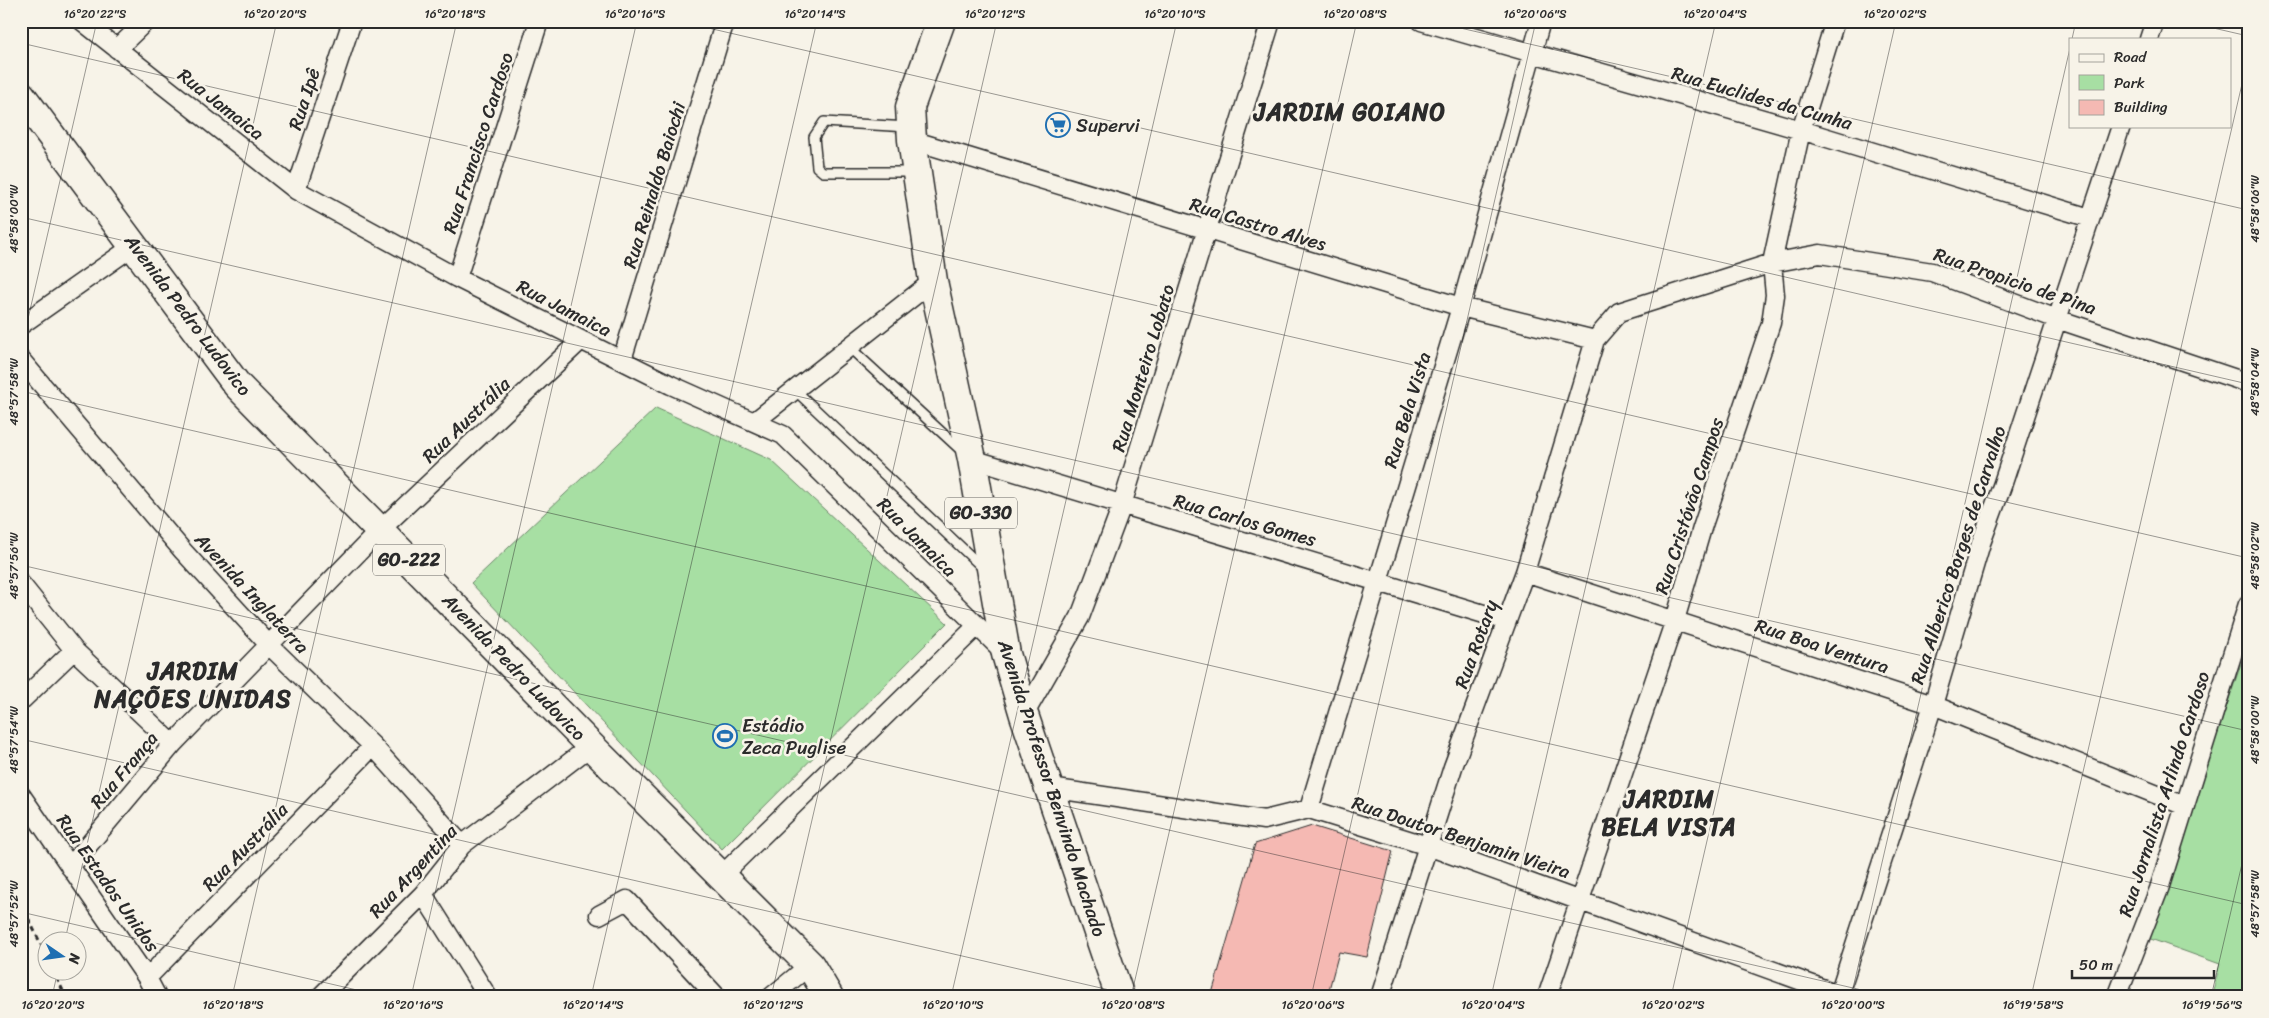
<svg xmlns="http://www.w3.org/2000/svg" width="2269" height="1018" font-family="Sriracha,sans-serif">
<rect width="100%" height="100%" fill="#f7f3e8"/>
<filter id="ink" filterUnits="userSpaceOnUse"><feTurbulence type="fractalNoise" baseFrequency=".02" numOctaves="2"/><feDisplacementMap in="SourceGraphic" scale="10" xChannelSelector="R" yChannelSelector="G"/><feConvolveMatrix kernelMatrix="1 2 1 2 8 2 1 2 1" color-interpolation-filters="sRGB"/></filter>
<g filter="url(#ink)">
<path fill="#a7dfa3" stroke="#698567" d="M656,408l115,52 176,163 -225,226 -251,-266z
M2248,643v354h-37l9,-33 -72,-26z"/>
<path fill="#f5b9b3" stroke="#2b2b2b" d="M1312,826l81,25 -26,106 -28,-5 -12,45h-116l44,-153z"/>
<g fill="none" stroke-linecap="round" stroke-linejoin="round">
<defs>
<path id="service" d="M908,127l-84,-5 -10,15 3,30 6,5h91
M849,347l114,105
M795,390l188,178"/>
<path id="minor" d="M82,21l214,169 161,88 214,107 112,50 223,219
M1421,21l380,109 289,88
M2149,39l6,-18
M117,49l29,-28
M912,140l549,167 134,33
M296,190l56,-169
M457,278l82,-257
M21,325l114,-80
M21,360l162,191 87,95 103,100 89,99
M622,360l103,-339
M754,422l179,-141
M972,459l535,162
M1525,572l408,133 252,101
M21,584l53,66 99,94
M21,701l53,-51
M1024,715l56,-98 42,-112 149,-484
M1050,788l214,32 45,-11 119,37 418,151
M21,795l126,183 10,19
M1309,809l152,-502 80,-286
M70,867l103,-123 207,-214 201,-190
M721,876l256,-250
M423,894l65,103
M599,915l28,-15 90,97
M147,978l226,-232
M320,997l103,-103 39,-49 129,-99
M771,997l39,-32
M1380,997l73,-230 72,-195 70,-232 24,-28 153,-49 48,-9 112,18 125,47 191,64
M1547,997l128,-377 27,-92 69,-205 4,-28 -3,-32 29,-133 34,-109
M1838,997l95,-292 48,-162 21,-57 119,-360
M2117,997l42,-108 89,-285"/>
<path id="primary" d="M941,21l-31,86 2,33 21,141 39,178 34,195 18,61 96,282
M21,95l216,290 354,361 219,219 19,32"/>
</defs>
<use href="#service" stroke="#2b2b2b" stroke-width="12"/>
<use href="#minor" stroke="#2b2b2b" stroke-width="21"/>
<use href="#primary" stroke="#2b2b2b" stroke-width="31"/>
<path stroke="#2b2b2b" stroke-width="3" stroke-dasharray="5 4" stroke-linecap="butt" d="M21,903l27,56
M53,970l13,27"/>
<use href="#service" stroke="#f7f3e8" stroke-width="9"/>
<use href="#minor" stroke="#f7f3e8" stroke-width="18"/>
<use href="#primary" stroke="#f7f3e8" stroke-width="28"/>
</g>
</g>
<path fill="none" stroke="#2b2b2b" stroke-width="1" stroke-opacity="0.45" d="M678,21l1570,363M1430,21l818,189M2183,21l65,15M2072,39l4,-18M21,43l2227,515M21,217l2227,514M21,349l76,-328M21,391l2227,514M21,565l1871,432M21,739l1119,258M21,912l366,85M65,940l212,-919M52,997l6,-27M232,997l225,-976M411,997l226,-976M591,997l226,-976M771,997l226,-976M951,997l226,-976M1131,997l226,-976M1311,997l225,-976M1491,997l225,-976M1671,997l225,-976M1851,997l219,-949M2031,997l217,-939M2211,997l37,-159"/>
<defs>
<symbol id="supermarket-ring" viewBox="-11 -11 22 22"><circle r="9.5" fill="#f7f3e8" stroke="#1f6fb2" stroke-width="1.5"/><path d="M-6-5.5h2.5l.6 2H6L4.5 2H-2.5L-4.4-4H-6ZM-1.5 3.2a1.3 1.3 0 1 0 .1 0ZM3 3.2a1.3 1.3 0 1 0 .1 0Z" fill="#1f6fb2"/></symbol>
<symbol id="stadium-ring" viewBox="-11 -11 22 22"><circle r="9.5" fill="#f7f3e8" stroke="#1f6fb2" stroke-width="1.5"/><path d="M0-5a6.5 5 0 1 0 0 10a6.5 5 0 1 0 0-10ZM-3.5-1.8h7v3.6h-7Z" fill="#1f6fb2"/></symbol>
</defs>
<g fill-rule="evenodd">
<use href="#supermarket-ring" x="1044" y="111" width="28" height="28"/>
<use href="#stadium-ring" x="711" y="722" width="28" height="28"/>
</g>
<g text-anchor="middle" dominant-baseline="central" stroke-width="5" stroke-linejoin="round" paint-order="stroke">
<g fill="#f7f3e8" stroke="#686764" stroke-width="1">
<rect x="945" y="497.5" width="72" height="31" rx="4"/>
<rect x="373" y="544.5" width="72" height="31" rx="4"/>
</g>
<g font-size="18" font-weight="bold" fill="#2b2b2b">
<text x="981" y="513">GO-330</text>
<text x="409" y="560">GO-222</text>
</g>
<g font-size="19" fill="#2b2b2b" stroke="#f7f3e8">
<text transform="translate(1762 98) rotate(16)">Rua Euclides da Cunha</text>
<text transform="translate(304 99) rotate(-72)">Rua Ipê</text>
<text transform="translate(221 104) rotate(38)">Rua Jamaica</text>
<text transform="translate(478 143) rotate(-72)">Rua Francisco Cardoso</text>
<text transform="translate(654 185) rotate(-73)">Rua Reinaldo Baiochi</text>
<text transform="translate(1258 224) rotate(17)">Rua Castro Alves</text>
<text transform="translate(2015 281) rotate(19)">Rua Propicio de Pina</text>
<text transform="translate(564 308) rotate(27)">Rua Jamaica</text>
<text transform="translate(188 315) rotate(53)">Avenida Pedro Ludovico</text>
<text transform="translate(1143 368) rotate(-73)">Rua Monteiro Lobato</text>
<text transform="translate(1407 410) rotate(-73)">Rua Bela Vista</text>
<text transform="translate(466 420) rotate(-44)">Rua Austrália</text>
<text transform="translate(1689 506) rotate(-72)">Rua Cristóvão Campos</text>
<text transform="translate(1245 520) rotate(16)">Rua Carlos Gomes</text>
<text transform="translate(917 537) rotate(45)">Rua Jamaica</text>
<text transform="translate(1958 555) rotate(-72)">Rua Alberico Borges de Carvalho</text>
<text transform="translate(252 593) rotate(47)">Avenida Inglaterra</text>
<text transform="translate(1476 644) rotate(-70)">Rua Rotary</text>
<text transform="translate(1822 646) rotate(18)">Rua Boa Ventura</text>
<text transform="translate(514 667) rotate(46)">Avenida Pedro Ludovico</text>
<text transform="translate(124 770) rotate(-50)">Rua França</text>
<text transform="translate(1052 788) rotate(72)">Avenida Professor Benvindo Machado</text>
<text transform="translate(2164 794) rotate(-72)">Rua Jornalista Arlindo Cardoso</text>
<text transform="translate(1461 837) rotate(18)">Rua Doutor Benjamin Vieira</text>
<text transform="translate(245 847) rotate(-46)">Rua Austrália</text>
<text transform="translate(413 871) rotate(-47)">Rua Argentina</text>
<text transform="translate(108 883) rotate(55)">Rua Estados Unidos</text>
</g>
<g font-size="19" fill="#2b2b2b" stroke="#f7f3e8" text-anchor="start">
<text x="1076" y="125">Supervi</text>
<text x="742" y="725">Estádio<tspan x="742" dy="22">Zeca Puglise</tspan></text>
</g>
<g font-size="24" font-weight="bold" letter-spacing="1" fill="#2b2b2b" stroke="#f7f3e8">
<text x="1350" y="112">JARDIM GOIANO</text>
<text x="193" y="671">JARDIM<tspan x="193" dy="28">NAÇÕES UNIDAS</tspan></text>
<text x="1669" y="799">JARDIM<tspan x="1669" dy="28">BELA VISTA</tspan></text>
</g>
</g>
<rect width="2269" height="1018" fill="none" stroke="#f7f3e8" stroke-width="55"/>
<rect x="2069" y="38" width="162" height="90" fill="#f7f3e8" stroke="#a5a39c"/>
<rect x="2079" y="54" width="25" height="8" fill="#f7f3e8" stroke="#a5a39c"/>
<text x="2114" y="62" font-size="15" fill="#2b2b2b">Road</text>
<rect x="2079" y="75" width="25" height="15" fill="#a7dfa3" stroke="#a5a39c"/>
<text x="2114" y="88" font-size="15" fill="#2b2b2b">Park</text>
<rect x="2079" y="100" width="25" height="15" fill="#f5b9b3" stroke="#a5a39c"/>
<text x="2114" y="112" font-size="15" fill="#2b2b2b">Building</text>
<g transform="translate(62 956) rotate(103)"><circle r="24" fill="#f7f3e8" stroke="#a5a39c"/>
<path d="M0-4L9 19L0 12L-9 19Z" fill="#1f6fb2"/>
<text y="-8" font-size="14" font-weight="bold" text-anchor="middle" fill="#2b2b2b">N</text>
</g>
<path d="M2072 970v8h142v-8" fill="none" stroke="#2b2b2b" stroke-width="2.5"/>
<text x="2079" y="970" font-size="15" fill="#2b2b2b" stroke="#f7f3e8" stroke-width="4" paint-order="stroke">50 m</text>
<rect x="28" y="28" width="2214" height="962" fill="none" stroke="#2b2b2b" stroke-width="2"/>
<g font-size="12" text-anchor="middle" fill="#2b2b2b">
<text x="95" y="18">16°20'22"S</text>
<text x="275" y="18">16°20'20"S</text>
<text x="455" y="18">16°20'18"S</text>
<text x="635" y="18">16°20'16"S</text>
<text x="815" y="18">16°20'14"S</text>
<text x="995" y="18">16°20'12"S</text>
<text x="1175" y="18">16°20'10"S</text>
<text x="1355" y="18">16°20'08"S</text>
<text x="1535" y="18">16°20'06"S</text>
<text x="1715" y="18">16°20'04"S</text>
<text x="1895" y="18">16°20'02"S</text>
<text transform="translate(2255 209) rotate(-90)" y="4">48°58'06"W</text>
<text transform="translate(14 219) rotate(-90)" y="4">48°58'00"W</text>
<text transform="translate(2255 382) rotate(-90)" y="4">48°58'04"W</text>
<text transform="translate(14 392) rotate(-90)" y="4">48°57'58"W</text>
<text transform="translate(2255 556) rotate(-90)" y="4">48°58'02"W</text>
<text transform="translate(14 566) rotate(-90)" y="4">48°57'56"W</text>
<text transform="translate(2255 730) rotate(-90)" y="4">48°58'00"W</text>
<text transform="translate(14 740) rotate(-90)" y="4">48°57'54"W</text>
<text transform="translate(2255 904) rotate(-90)" y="4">48°57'58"W</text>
<text transform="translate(14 914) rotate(-90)" y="4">48°57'52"W</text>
<text x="53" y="1009">16°20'20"S</text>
<text x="233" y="1009">16°20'18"S</text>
<text x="413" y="1009">16°20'16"S</text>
<text x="593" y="1009">16°20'14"S</text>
<text x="773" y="1009">16°20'12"S</text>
<text x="953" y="1009">16°20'10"S</text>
<text x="1133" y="1009">16°20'08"S</text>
<text x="1313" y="1009">16°20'06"S</text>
<text x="1493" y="1009">16°20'04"S</text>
<text x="1673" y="1009">16°20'02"S</text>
<text x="1853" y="1009">16°20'00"S</text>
<text x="2033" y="1009">16°19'58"S</text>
<text x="2212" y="1009">16°19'56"S</text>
</g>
</svg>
